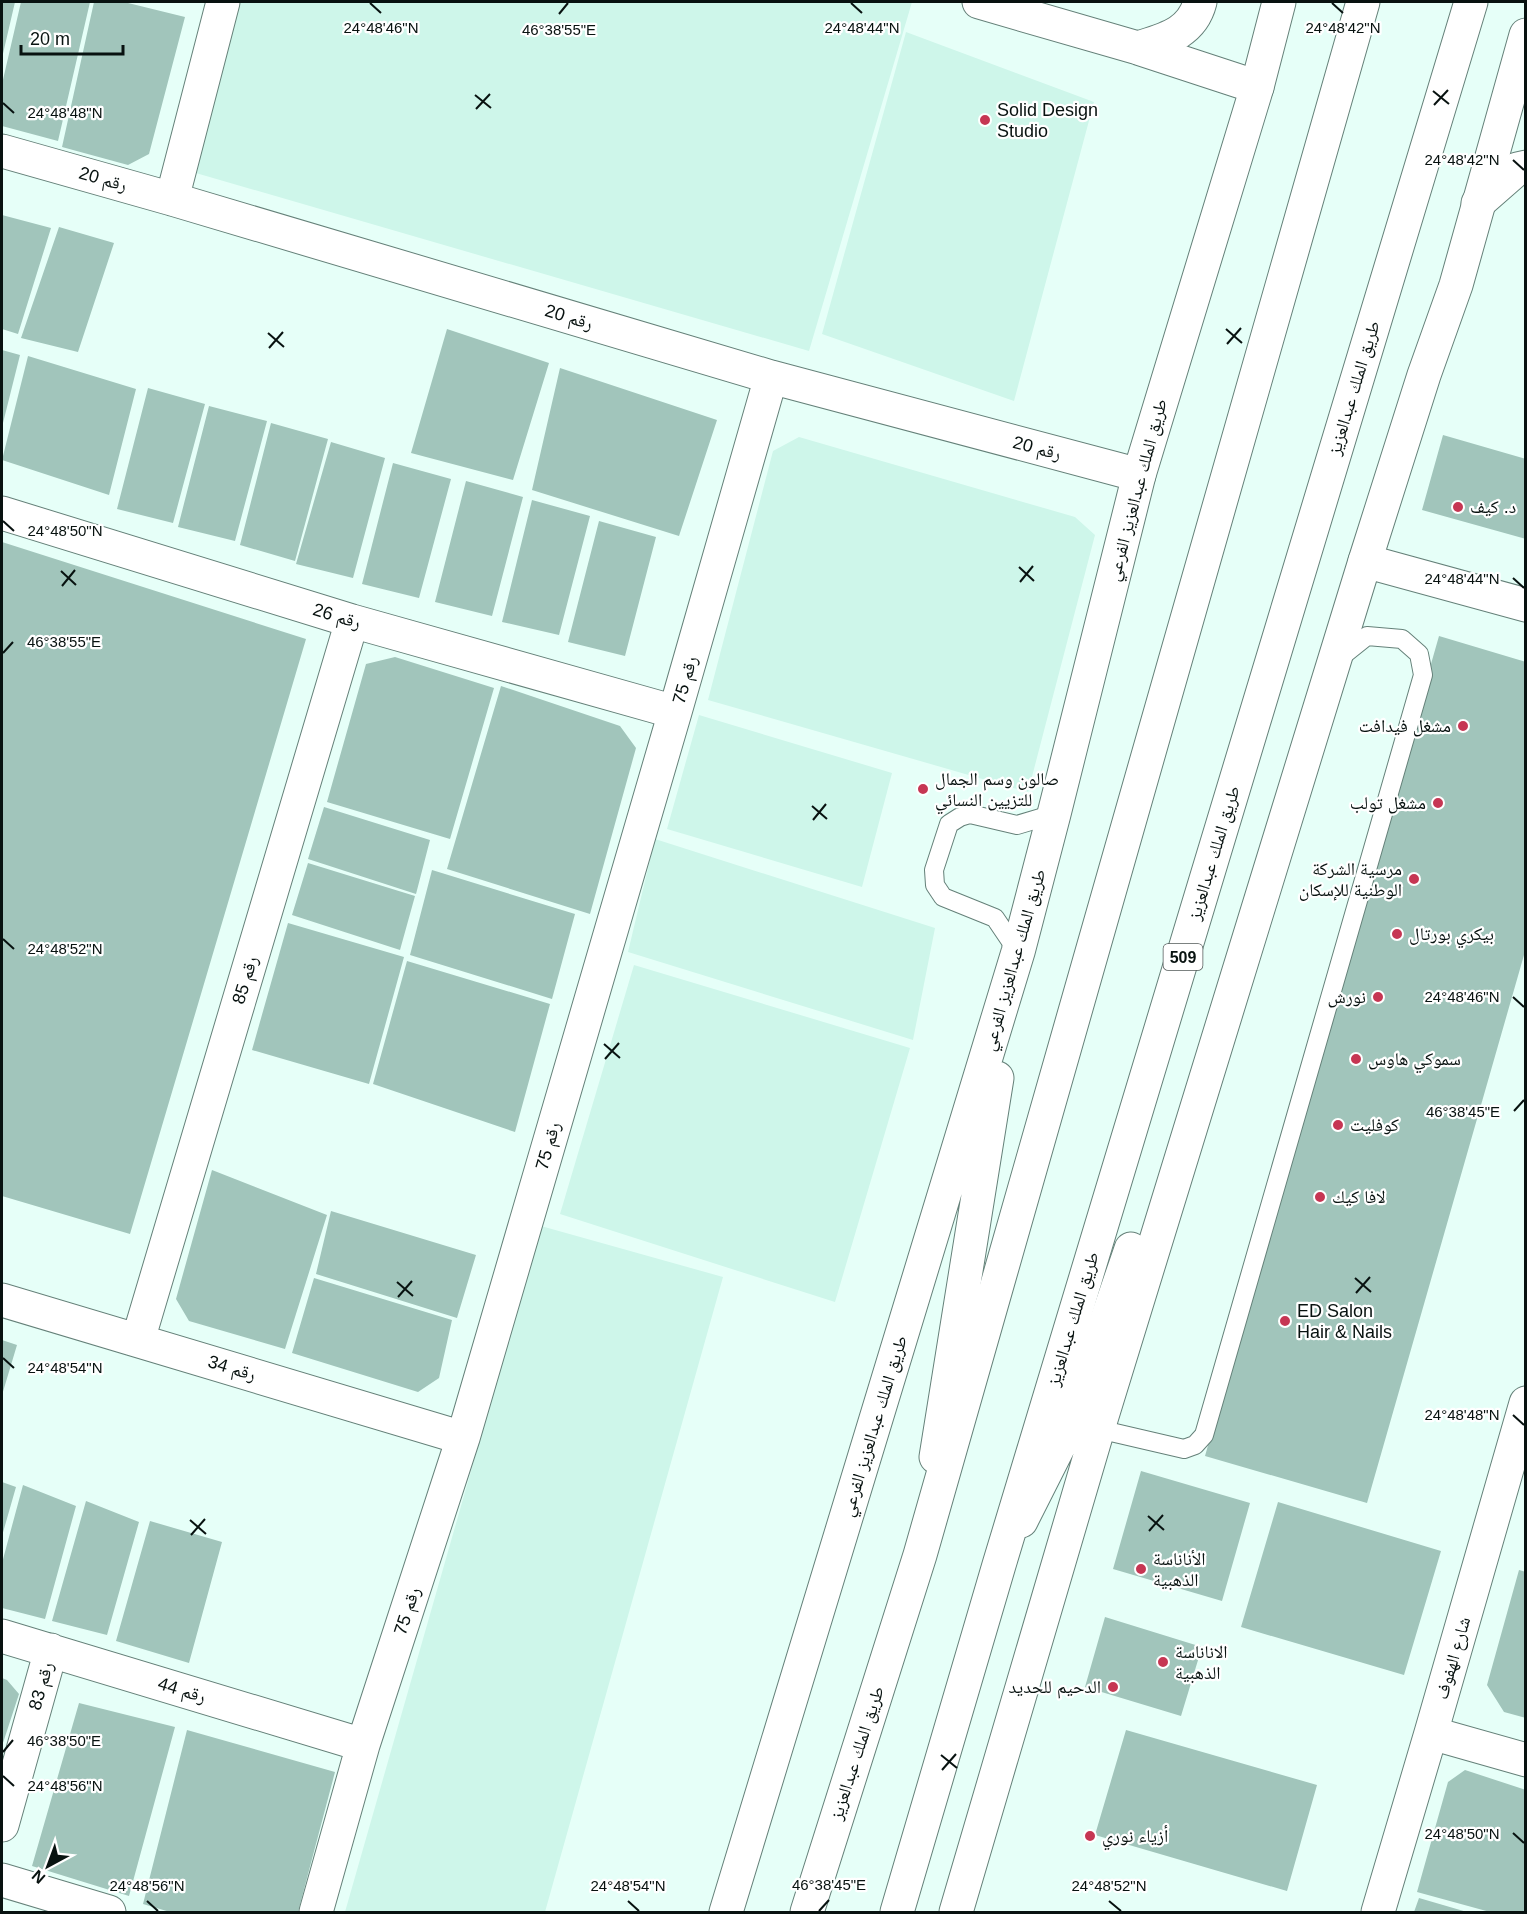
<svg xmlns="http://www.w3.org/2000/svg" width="1527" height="1914" font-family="Helvetica,'Noto Naskh Arabic',sans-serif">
<rect width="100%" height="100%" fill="#e6fff8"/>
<path fill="#cef6ea" d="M234,2h678l-103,349 -620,-180z
M906,32l188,70 -80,299 -192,-67z
M799,437l276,80 20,18 -67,257 -320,-92 65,-249z
M699,715l193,58 -30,114 -195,-58z
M655,839l280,89 -22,112 -285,-88z
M634,965l276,83 -75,254 -275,-88z
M541,1226l182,51 -178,635h-200z"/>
<path fill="#a1c5bb" d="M2,2h13l-13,56z
M21,2h69l-32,139 -56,-15v-42z
M94,2h30l61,15 -36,137 -21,11 -66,-18z
M2,215l49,13 -33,106 -16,-5z
M59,227l55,16 -36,109 -57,-14z
M447,329l102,34 -36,117 -102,-27z
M2,350l18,5 -18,72z
M28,356l108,33 -27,106 -107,-35z
M560,368l157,52 -38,116 -147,-46z
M148,388l57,16 -32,119 -56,-14z
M209,406l58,15 -32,120 -57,-14z
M271,423l57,16 -33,122 -55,-16z
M1443,435l83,24v80l-104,-29z
M331,442l54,16 -32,120 -57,-14z
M393,463l58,16 -32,119 -57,-14z
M466,481l57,16 -31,119 -57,-14z
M532,500l58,16 -31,119 -57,-13z
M599,521l57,16 -31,119 -57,-14z
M2,542l304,97 -176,595 -128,-38z
M1439,636l87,26v286l-159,555 -162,-47z
M395,657l99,31 -44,151 -123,-37 39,-138z
M501,686l119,40 16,22 -46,166 -143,-45z
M324,807l106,33 -14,54 -108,-35z
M308,863l107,33 -15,54 -108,-35z
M432,870l143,44 -23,85 -142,-44z
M288,923l116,34 -35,127 -117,-34z
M407,961l143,43 -35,128 -142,-48z
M212,1170l115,45 -42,134 -96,-28 -13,-22z
M331,1211l145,44 -19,63 -141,-44z
M314,1278l138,42 -13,58 -21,14 -126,-39z
M2,1340l15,5 -15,50z
M1141,1471l109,32 -28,98 -109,-32z
M2,1482l14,5 -14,49z
M23,1485l53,21 -31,113 -43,-11v-45z
M86,1501l53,21 -32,113 -55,-14z
M1278,1502l163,49 -37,124 -163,-48z
M150,1521l72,21 -33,121 -73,-22z
M1519,1570l7,2v146l-22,-6 -17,-27z
M1105,1617l97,30 -21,69 -96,-29z
M2,1678l5,2 12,14 -17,52z
M79,1703l96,24 -46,169 -97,-30z
M187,1730l148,42 -37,140h-128l-27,-8z
M1126,1730l191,55 -30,106 -192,-56z
M1465,1770l61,20v122h-36l-73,-20 31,-110z
M1419,1898l48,14h-53z"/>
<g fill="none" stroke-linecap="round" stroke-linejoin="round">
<defs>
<path id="service" d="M1018,952l-23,-34 -52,-21 -8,-12 -1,-15 15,-46 11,-7 10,-3 47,11 37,-11
M1098,1429l86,20 11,-4 9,-10 219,-760 -4,-21 -17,-15 -35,-3 -30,24"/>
<path id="minor" d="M2,151l170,48 599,178 368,98
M172,199l51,-197
M2,513l350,108 323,91
M1365,561l161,44
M2,1300l461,138
M138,1340l214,-719
M2,1636l361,109
M1431,1733l95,27
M2,1825l49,-175
M2,1880l107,32
M316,1912l47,-167 100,-307 212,-726 96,-335
M1378,1912l53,-179 95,-330"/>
<path id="tertiary" d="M979,2l159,46 119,39
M1138,48c28,-9 54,-15 62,-46
M1478,203l39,-34 9,-2"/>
<path id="secondary" d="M936,1457l61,-379
M1021,1521l52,-103 58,-169
M726,1912l292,-960 36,-138 85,-339 118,-388 22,-85
M956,1912l142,-483 267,-868 59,-186 32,-90 70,-250"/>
<path id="primary" d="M807,1912l113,-357 443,-1553
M897,1912l102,-347 472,-1563"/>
</defs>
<use href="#service" stroke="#658179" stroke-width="20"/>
<use href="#minor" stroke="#658179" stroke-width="35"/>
<use href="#tertiary" stroke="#658179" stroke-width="35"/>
<use href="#secondary" stroke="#658179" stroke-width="35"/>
<use href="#primary" stroke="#658179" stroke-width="35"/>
<use href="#service" stroke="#fff" stroke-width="18"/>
<use href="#minor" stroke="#fff" stroke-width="33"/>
<use href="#tertiary" stroke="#fff" stroke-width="33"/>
<use href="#secondary" stroke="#fff" stroke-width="33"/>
<use href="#primary" stroke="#fff" stroke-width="33"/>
</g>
<path fill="none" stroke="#081210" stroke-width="2" d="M370,3l11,10M851,3l11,10M1332,3l11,10M559,14l9,-11M1433,91l16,13M475,95l16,13M3,103l11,10M1434,105l14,-15M476,109l14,-15M1513,160l11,10M1226,329l16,14M268,333l16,14M1227,344l14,-16M269,348l14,-16M3,521l11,10M1019,567l15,14M61,571l15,14M1513,578l11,10M1020,582l13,-16M62,586l13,-16M3,653l10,-11M812,806l15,13M813,820l13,-16M3,939l11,10M1513,997l11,10M604,1044l16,14M605,1059l14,-16M1514,1111l10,-11M1355,1278l16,14M397,1282l16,14M1356,1293l14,-16M398,1297l14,-16M3,1358l11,10M1513,1415l11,10M1148,1516l16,14M190,1520l16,14M1149,1531l14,-16M191,1535l14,-16M3,1752l10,-12M941,1755l16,13M942,1770l14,-16M3,1776l11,10M1513,1833l11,10M147,1901l11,10M628,1901l11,10M1109,1901l12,10M819,1911l10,-11"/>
<g fill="#c63653" stroke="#fff" stroke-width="2">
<circle cx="985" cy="120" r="6"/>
<circle cx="1458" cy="507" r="6"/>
<circle cx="1463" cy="726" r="6"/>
<circle cx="923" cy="789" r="6"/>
<circle cx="1438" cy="803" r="6"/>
<circle cx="1414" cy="879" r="6"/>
<circle cx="1397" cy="934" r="6"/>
<circle cx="1378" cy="997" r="6"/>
<circle cx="1356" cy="1059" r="6"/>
<circle cx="1338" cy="1125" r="6"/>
<circle cx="1320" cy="1197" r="6"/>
<circle cx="1285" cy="1321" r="6"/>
<circle cx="1141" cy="1569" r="6"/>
<circle cx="1163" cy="1662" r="6"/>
<circle cx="1113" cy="1687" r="6"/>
<circle cx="1090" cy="1836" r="6"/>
</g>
<g text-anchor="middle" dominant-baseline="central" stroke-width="4.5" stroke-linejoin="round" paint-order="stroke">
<rect fill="#fff" stroke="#525958" stroke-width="1.5" x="1163.5" y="944" width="39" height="26" rx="4.5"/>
<g font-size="16" font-weight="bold" fill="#081210">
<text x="1183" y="957">509</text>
</g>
<g font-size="18" fill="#081210" stroke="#fff" text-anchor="start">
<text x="997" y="110">Solid Design<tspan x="997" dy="21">Studio</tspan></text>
<text x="1470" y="507">د. كيف</text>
<text x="1451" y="726" text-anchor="end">مشغل فيدافت</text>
<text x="935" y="779">صالون وسم الجمال<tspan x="935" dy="21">للتزيين النسائي</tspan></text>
<text x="1426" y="803" text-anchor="end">مشغل تولب</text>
<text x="1402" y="869" text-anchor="end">مرسية الشركة<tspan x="1402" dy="21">الوطنية للإسكان</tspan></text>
<text x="1409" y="934">بيكري بورتال</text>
<text x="1366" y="997" text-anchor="end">نورش</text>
<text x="1368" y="1059">سموكي هاوس</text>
<text x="1350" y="1125">كوفليت</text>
<text x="1332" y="1197">لافا كيك</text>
<text x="1297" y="1311">ED Salon<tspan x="1297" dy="21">Hair &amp; Nails</tspan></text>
<text x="1153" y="1559">الأناناسة<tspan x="1153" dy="21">الذهبية</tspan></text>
<text x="1175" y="1652">الاناناسة<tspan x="1175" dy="21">الذهبية</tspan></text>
<text x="1101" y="1687" text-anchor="end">الدحيم للحديد</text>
<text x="1102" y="1836">أزياء نوري</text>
</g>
<g font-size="18" fill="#081210" stroke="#fff">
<text transform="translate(103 179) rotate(16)">رقم 20</text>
<text transform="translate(569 317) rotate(17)">رقم 20</text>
<text transform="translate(1354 388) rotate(-73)">طريق الملك عبدالعزيز</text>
<text transform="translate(1037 448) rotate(15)">رقم 20</text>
<text transform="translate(1137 490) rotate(-75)">طريق الملك عبدالعزيز الفرعي</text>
<text transform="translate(337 616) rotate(17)">رقم 26</text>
<text transform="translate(685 680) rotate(-74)">رقم 75</text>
<text transform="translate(1214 853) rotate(-73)">طريق الملك عبدالعزيز</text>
<text transform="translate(1014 960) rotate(-74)">طريق الملك عبدالعزيز الفرعي</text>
<text transform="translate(245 980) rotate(-73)">رقم 85</text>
<text transform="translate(548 1146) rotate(-74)">رقم 75</text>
<text transform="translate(1073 1319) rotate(-73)">طريق الملك عبدالعزيز</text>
<text transform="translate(232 1368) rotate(17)">رقم 34</text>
<text transform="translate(874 1426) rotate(-73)">طريق الملك عبدالعزيز الفرعي</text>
<text transform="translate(407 1611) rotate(-72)">رقم 75</text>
<text transform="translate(1453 1658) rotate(-74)">شارع الهفوف</text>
<text transform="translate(41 1686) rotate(-74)">رقم 83</text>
<text transform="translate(182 1690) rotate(17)">رقم 44</text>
<text transform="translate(857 1753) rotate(-72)">طريق الملك عبدالعزيز</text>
</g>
</g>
<g font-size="15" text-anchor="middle" fill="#081210" stroke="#fff" stroke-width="4.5" stroke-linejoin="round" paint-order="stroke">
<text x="1343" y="33">24°48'42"N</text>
<text x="381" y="33">24°48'46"N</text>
<text x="862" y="33">24°48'44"N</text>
<text x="559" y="35">46°38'55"E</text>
<text x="65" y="118">24°48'48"N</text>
<text x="1462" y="165">24°48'42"N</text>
<text x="65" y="536">24°48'50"N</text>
<text x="1462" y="584">24°48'44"N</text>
<text x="64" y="647">46°38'55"E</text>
<text x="65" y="954">24°48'52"N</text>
<text x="1462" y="1002">24°48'46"N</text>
<text x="1463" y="1117">46°38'45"E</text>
<text x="65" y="1373">24°48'54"N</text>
<text x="1462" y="1420">24°48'48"N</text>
<text x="64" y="1746">46°38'50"E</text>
<text x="65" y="1791">24°48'56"N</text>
<text x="1462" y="1839">24°48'50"N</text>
<text x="829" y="1890">46°38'45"E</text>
<text x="147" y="1891">24°48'56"N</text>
<text x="628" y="1891">24°48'54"N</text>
<text x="1109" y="1891">24°48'52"N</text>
</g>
<rect width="1527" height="1914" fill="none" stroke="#081210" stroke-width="6"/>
<g transform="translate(48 1866) rotate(221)" stroke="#ffffff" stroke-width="4.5" paint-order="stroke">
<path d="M0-4.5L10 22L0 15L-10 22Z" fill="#081210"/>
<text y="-9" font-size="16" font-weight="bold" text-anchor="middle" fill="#081210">N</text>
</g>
<path d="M21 45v9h102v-9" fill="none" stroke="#081210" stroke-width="3"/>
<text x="30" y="45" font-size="18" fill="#081210" stroke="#ffffff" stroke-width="4.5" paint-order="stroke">20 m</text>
</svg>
